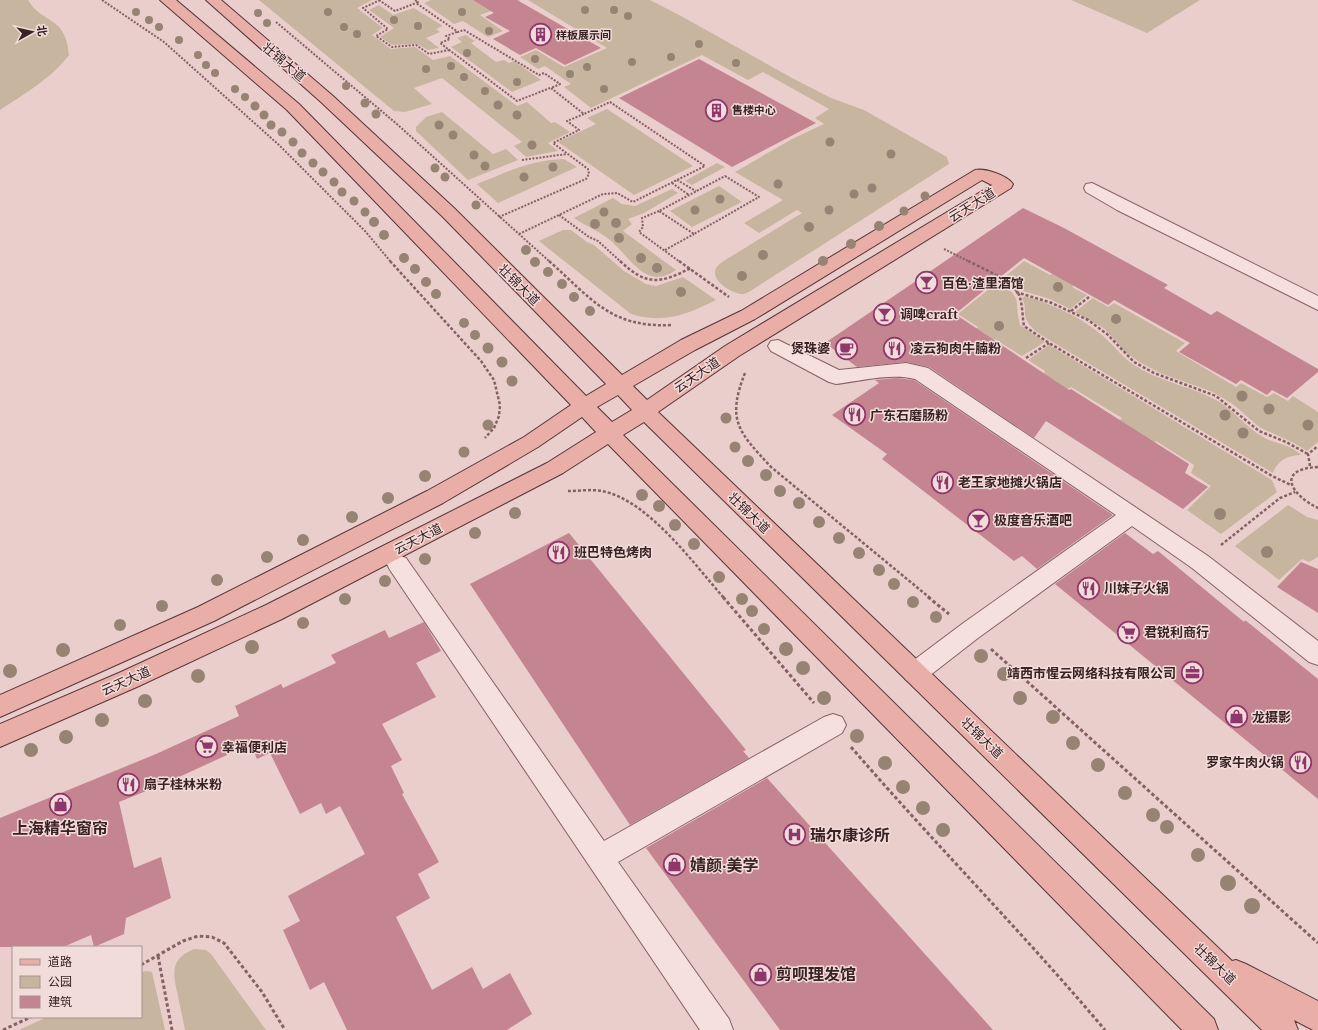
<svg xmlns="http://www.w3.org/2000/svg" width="1318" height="1030" font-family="'Libre Baskerville','Noto Sans SC',serif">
<rect width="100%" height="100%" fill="#eacecb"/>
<path fill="#c8b59f" d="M0,0h28c15,25 38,15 41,55 -17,23 -45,39 -69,55z
M259,0h113l-15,8 26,20 -11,7 19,14 24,-2 18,13 17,-4 67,50 10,-4 24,21 4,-1 15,10 -22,11 10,8 -32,6 -12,-11 8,-4 -80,-64 -28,10 18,16 -27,8 -11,-1z
M431,0h90l-41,15 23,16 -15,6 -25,-16 -9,3 -30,-21z
M528,0h122l31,16 113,63 37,19 33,12 83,47 2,7 -194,124c-3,2 -8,5 -11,6 -10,1 -29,-11 -29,-21 0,-5 3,-8 7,-11l80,-49 -5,-3 -38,23 -15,-10 39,-23 -48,-28 57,-33 32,-15 -9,-6 14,-9 -66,-37 -15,8 -46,-25 -111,53 -27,-21 7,-3 -26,-18 -7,3 -18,-12 16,-7 28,17 43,-19z
M1071,0h129l-53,33z
M379,5l14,10 21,-7 29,18 -7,3 4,3 -14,6 13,10 -11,2 -11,-6 -25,1 -12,-8 14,-9 -25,-18z
M466,35l9,6 -4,2 25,19 8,-2 5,3 5,-2 27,19 -29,12 -61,-45 11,-5 -5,-4z
M607,109l86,57 -59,29 -76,-53 38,-18 -9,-6z
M442,112l51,42 13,-5 12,11 -50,20 -52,-49v-4l10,-10z
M564,159l13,8 -79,36 -21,-19c31,-12 53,-24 87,-25z
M717,163l8,4 -33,18 -7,-4z
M719,186l23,16 -50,25 -22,-16z
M672,189l6,4 -34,20 -16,6 4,5 -9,7 53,39c-32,23 -47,-17 -70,-33 -10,-7 -22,-12 -32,-19l39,-20 9,6 13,2z
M563,230h8l16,12 7,3 30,26 22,13 10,2 27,-9 33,23c-30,15 -52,24 -85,14l-92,-73z
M1024,261l26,14 6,-4 21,11 -5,5 15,8 -17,14 -20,-10 -30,-9 -18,-11z
M999,281c26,21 14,17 21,44l25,17 -23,14 -27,-17 -6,3 -15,-11 4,-4 -20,-13z
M1025,296c26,8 52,19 73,36 15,11 24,27 41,36 25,15 54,19 79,33 17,10 27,26 45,36 12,7 27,7 38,18 -13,0 -24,6 -28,18l-222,-132c-11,-7 -24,-13 -26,-27 0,-6 0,-11 -3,-16z
M1093,298l15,9 6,-4 71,40 -9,8 60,36 5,-4 26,14 7,-4 14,8 5,-5 25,16v30l-11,9 -13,-8 -35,-16 -25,-22 -21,-13 -53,-19 -19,-10 -16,-11 -20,-23 -30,-17z
M1049,345l223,135 5,12 -56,42 -34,-24 24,-24 -20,-13 3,-8 -38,-24 -6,5 -34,-22 6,-6 -51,-31 -5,3 -23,-14 2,-5 -17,-11z
M1288,505l19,12 11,3v37l-9,5 -7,-3 -23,21 -44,-34z
M194,949l12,1 5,4 55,76h-81c-2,-11 -5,-23 -7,-34 -5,-22 -9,-37 16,-47z
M147,971l5,1 13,58h-146l28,-13h94v-45z"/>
<path fill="#c48590" d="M473,0h44l84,48 -36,17 -29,-17 -16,7 -27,-16 17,-8 -25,-14 9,-4z
M699,59l117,64 -84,44 -113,-69z
M1023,208l41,20 104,57 -4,3 47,27 6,-4 101,58v3l-31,26 -15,-8 -5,5 -26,-15 -5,4 -57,-32 11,-9 -76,-43 -6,5 -84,-47 -69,56 114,76 2,-1 118,75 -4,9 23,14 -25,22 -137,-88 -12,17 -105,-71 -23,-5 -49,5 -32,-24z
M896,378l18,2 199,135 -76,54 -15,-13 -8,5 -132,-102 5,-5 -55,-39 47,-32 -4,-3z
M569,533l177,217 -3,1 6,7 -119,67 -160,-241z
M1125,533l28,21 5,-3 86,71 1,-2 73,59v120l-263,-215z
M1301,562l17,7v44l-41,-26z
M424,622l17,29 -25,12 20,34 -54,27 20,36 -11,6 13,27 -2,1 37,68 -21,12 12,24 -34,19 36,73 40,-23 11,22 27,-16 22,41 -25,16h-160l-23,-48 -14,8 -27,-60 17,-9 -12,-25 77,-42 -25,-48 -14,8 -5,-11 -21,11 -30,-61 -13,6 -6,-15 -85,39 -47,19 15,66 27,-11 10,41 -45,20 -2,16 -30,13 -3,-12 -28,12h-63v-129l156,-64 83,-38 -4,-10 46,-22 2,4 53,-25 -5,-8 54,-25 4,8z
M767,778l226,252h-213l-134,-182z"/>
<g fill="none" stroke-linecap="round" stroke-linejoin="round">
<defs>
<path id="minor" d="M1092,183l226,113v14l-201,-100 -31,-18 -2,-4 2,-4z
M778,340l61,30 67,-7 22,5 280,188 110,85v24l-9,-3 -117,-94 -60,-42 -154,112 -54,42 -9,3 -9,-3 -3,-7 3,-7 56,-42 154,-109 -201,-136c-25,-6 -54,2 -79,5l-7,-2 -58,-31 -3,-5 3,-5z
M398,555l8,3 198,283 220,-124 9,-3 9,3 4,8 -4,8 -224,129 111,157 4,11h-33l-310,-460 -3,-6 3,-6z"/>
<path id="major" d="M160,0h16l123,104 287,292 20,-12 -164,-168 -121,-114 -115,-102h15l112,96 121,112 168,167 59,-35 60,-29 234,-141c10,-2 32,5 38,14l-2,4 -272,168 -81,56 574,549 4,-1 10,4 72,37v29h-5l-19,-10 4,10h-36l-618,-608 -21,13 591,584 4,11h-36l-574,-586 -45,29 -281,146 -143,67 -139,61v-23l121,-52 145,-67 281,-142 49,-31 -14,-15 -44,30 -95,56 -229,118 -214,96v-22l198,-88 229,-116 97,-54 47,-32 -284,-295zM982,180l10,5 -267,161 -78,54 -14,-14 62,-36 60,-31zM618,395l14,15 -20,12 -15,-15z"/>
</defs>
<use href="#minor" stroke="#856163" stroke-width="2"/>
<use href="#major" stroke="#543438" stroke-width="2"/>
<path stroke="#856163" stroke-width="2" stroke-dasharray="2 1.5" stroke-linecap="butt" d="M102,0l62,42 115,103 86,86 26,31
M379,0l16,11 21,-8
M380,0l-17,8 25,21 -12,7 16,11 24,-2 13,9 20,-4
M415,0l3,2 -2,1 42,29 6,-2 75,45 5,-2 16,11 -9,4 33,26 -17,7 12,9 -26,13 35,26 1,5 -3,5 -87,38
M276,22l122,103 152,137
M457,32l-11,4 4,3 -10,4 77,58 33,-13
M522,160l45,-6
M725,176l34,21 -65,37 -35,-23z
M677,180l19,11
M672,183l17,12
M659,211l-17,7 1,9 -4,5 41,30
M559,215l30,22 9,4 23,21
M519,234l84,-40 14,-1 16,9 72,-36 -95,-64 -26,12
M944,249l26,13
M665,250l29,-16"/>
<path stroke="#856163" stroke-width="2.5" stroke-dasharray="3 2" stroke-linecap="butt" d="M390,261l91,100 13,19 6,25 -1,11 -5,12 -9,10
M549,261c42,37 61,67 122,64
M620,261c27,25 39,23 71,7
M679,261l50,36
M968,261c14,7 45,20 51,34 4,10 3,21 5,31l25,17 223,133 19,9
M1016,292l36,11 36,17 19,14 27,28 20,11 62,23 43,35 27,11 22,12
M1071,311l18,-14
M1026,358l23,-15
M745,373c-19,48 -6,59 26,94l159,131
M1310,466l-2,-12 10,-8
M1318,467c-43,2 -27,28 0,41
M568,491c11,0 23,-2 34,0 46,9 91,72 122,107
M1221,545l59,-47 15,-6"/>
<path stroke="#856163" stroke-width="3" stroke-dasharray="3.5 2.5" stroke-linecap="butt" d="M723,597l91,106
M928,597l21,17
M991,649l327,294
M851,747c83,96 172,186 254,283
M158,956l14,74
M141,965l42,-24 15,-5 14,1 12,6 38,49 23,38
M3,1030l28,-13"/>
<use href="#minor" fill="#f6e0dd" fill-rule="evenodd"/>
<use href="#major" fill="#e8aea7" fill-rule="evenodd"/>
</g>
<g fill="#968373">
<circle cx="585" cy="10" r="4"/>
<circle cx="614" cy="10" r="4"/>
<circle cx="136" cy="12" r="4"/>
<circle cx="328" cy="12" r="4"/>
<circle cx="462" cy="12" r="4"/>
<circle cx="258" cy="13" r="4"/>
<circle cx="628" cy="16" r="4"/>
<circle cx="149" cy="20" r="4"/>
<circle cx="394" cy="20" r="4"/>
<circle cx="267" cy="23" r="4"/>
<circle cx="418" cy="26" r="4"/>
<circle cx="159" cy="27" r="4"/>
<circle cx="344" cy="27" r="4"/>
<circle cx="489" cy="31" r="4"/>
<circle cx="357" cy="34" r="4"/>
<circle cx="179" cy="40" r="4"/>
<circle cx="699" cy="44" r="4"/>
<circle cx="467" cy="53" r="4"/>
<circle cx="198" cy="55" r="4"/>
<circle cx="671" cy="57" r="4"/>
<circle cx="535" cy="59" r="4"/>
<circle cx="632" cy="62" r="4"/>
<circle cx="736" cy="63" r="4"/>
<circle cx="206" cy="65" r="4"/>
<circle cx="451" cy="66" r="4"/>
<circle cx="587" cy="67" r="4"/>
<circle cx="426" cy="69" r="4"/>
<circle cx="215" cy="73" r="4"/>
<circle cx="570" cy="74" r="4"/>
<circle cx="464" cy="77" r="4"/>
<circle cx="517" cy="82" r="4"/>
<circle cx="346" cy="86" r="4"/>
<circle cx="235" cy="89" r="4"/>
<circle cx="604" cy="89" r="4"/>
<circle cx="485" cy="91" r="4"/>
<circle cx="245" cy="97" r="4"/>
<circle cx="365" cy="103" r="4.5"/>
<circle cx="498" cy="105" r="4.5"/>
<circle cx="255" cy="106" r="4.5"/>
<circle cx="376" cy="114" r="4.5"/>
<circle cx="264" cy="115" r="4.5"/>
<circle cx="517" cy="115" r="4.5"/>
<circle cx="271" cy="125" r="4.5"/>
<circle cx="439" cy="125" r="4.5"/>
<circle cx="282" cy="132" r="4.5"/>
<circle cx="453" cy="135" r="4.5"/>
<circle cx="293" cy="142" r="4.5"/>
<circle cx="830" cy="142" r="4.5"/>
<circle cx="532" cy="145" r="4.5"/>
<circle cx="302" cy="153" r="4.5"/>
<circle cx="891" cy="154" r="4.5"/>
<circle cx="474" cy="155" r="4.5"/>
<circle cx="313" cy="163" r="4.5"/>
<circle cx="485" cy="166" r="4.5"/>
<circle cx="553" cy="167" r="4.5"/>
<circle cx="435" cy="168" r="4.5"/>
<circle cx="323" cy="172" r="4.5"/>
<circle cx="445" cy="177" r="4.5"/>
<circle cx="524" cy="177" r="4.5"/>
<circle cx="334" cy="182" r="4.5"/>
<circle cx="778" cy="184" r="4.5"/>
<circle cx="872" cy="188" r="4.5"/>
<circle cx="342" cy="192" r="4.5"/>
<circle cx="854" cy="194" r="4.5"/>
<circle cx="925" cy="196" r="4.5"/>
<circle cx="720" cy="199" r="4.5"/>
<circle cx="354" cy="201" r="4.5"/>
<circle cx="476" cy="205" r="4.5"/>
<circle cx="695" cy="210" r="4.5"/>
<circle cx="829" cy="210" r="4.5"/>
<circle cx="904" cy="211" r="4.5"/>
<circle cx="365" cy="212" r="4.5"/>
<circle cx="604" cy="212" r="4.5"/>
<circle cx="374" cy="222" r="5"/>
<circle cx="616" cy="223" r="5"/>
<circle cx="595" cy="224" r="5"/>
<circle cx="879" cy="226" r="5"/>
<circle cx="809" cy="227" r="5"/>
<circle cx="384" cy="235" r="5"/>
<circle cx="619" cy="238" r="5"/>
<circle cx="851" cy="244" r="5"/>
<circle cx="526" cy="250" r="5"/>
<circle cx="763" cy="255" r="5"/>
<circle cx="404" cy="258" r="5"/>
<circle cx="641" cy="258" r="5"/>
<circle cx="823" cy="261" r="5"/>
<circle cx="535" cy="262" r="5"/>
<circle cx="657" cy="268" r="5"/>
<circle cx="415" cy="269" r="5"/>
<circle cx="548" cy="272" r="5"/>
<circle cx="742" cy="276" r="5"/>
<circle cx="426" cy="282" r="5"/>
<circle cx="562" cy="284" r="5"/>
<circle cx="1058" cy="287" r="5"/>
<circle cx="681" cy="292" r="5"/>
<circle cx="436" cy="294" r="5"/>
<circle cx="574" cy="297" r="5"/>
<circle cx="590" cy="311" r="5"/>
<circle cx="1116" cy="319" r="5"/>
<circle cx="464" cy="323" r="5"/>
<circle cx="999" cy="326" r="5"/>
<circle cx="475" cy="335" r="5"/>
<circle cx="488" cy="348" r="5.5"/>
<circle cx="502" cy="362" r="5.5"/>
<circle cx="512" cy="381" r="5.5"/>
<circle cx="1242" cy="396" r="5.5"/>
<circle cx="1269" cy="409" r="5.5"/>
<circle cx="1225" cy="415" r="5.5"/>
<circle cx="726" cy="418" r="5.5"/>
<circle cx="488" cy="425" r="5.5"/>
<circle cx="1308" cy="425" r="5.5"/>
<circle cx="1243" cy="433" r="5.5"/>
<circle cx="735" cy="447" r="5.5"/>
<circle cx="464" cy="452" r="5.5"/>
<circle cx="748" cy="461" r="6"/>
<circle cx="766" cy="475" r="6"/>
<circle cx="425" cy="476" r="6"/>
<circle cx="780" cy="491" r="6"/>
<circle cx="642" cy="495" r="6"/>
<circle cx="388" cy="498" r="6"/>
<circle cx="799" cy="503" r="6"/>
<circle cx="659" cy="506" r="6"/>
<circle cx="515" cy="513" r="6"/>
<circle cx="1220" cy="514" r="6"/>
<circle cx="352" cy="517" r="6"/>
<circle cx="819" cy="522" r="6"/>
<circle cx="675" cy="525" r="6"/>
<circle cx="475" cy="533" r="6"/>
<circle cx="839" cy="538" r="6"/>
<circle cx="303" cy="540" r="6"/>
<circle cx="694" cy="544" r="6"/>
<circle cx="1267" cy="552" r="6"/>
<circle cx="859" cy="553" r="6"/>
<circle cx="267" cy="557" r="6"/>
<circle cx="425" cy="559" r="6"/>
<circle cx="879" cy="570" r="6"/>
<circle cx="719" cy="577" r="6"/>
<circle cx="217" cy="580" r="6"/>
<circle cx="385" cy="581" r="6"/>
<circle cx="894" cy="584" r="6"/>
<circle cx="345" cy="599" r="6"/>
<circle cx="742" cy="599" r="6"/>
<circle cx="913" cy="602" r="6"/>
<circle cx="162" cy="606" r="6"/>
<circle cx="752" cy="611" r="6"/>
<circle cx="936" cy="617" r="6"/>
<circle cx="303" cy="623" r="6"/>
<circle cx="120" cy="625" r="6"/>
<circle cx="764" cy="629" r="6"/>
<circle cx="252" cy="647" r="7"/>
<circle cx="786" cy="649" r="7"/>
<circle cx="63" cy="650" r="7"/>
<circle cx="981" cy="656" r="7"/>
<circle cx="803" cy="668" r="7"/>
<circle cx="10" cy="671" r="7"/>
<circle cx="1004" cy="674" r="7"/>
<circle cx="198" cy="676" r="7"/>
<circle cx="824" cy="698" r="7"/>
<circle cx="1020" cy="698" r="7"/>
<circle cx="145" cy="701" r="7"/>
<circle cx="1053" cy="717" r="7"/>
<circle cx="102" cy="720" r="7"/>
<circle cx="857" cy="736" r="7"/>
<circle cx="66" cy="737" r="7"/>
<circle cx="1073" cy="743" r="7"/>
<circle cx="31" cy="750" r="7"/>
<circle cx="885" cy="763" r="7"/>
<circle cx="1098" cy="765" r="7"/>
<circle cx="903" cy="787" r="7"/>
<circle cx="1125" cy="793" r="7"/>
<circle cx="923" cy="808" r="7"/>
<circle cx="1153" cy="815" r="7"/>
<circle cx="1167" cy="827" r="7"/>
<circle cx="943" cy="830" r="7"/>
<circle cx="1198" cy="855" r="7"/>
<circle cx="1228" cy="883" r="8"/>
<circle cx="1252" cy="906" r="8"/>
</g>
<defs>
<symbol id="building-ring" viewBox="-11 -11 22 22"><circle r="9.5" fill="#f2dcd9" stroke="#8e376b" stroke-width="1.5"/><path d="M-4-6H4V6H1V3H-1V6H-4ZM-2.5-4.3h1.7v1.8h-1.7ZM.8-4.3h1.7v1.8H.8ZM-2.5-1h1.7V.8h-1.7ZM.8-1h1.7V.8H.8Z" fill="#8e376b"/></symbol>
<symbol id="bar-ring" viewBox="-11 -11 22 22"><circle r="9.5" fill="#f2dcd9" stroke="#8e376b" stroke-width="1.5"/><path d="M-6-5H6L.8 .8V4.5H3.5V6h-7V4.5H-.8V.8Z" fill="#8e376b"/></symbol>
<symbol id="cafe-ring" viewBox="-11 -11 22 22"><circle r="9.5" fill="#f2dcd9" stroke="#8e376b" stroke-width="1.5"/><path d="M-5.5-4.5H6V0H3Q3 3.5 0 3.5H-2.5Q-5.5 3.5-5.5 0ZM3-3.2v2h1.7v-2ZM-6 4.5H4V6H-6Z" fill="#8e376b"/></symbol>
<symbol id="restaurant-ring" viewBox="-11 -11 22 22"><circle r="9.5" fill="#f2dcd9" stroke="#8e376b" stroke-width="1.5"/><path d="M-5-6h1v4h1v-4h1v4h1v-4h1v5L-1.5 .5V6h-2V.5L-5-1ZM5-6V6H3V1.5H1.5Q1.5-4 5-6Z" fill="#8e376b"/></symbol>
<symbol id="supermarket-ring" viewBox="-11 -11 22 22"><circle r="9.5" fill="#f2dcd9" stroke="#8e376b" stroke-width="1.5"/><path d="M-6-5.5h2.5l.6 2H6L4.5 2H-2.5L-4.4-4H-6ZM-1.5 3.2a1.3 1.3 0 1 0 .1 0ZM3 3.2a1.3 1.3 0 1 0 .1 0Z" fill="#8e376b"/></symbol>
<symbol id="office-ring" viewBox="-11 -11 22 22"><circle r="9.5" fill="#f2dcd9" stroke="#8e376b" stroke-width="1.5"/><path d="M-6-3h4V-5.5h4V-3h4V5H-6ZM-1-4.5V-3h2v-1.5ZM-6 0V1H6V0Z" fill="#8e376b"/></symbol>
<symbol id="shop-ring" viewBox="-11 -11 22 22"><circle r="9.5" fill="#f2dcd9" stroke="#8e376b" stroke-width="1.5"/><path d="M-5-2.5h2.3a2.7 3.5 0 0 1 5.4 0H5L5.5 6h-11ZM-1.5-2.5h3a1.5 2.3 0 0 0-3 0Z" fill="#8e376b"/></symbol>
<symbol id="hospital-ring" viewBox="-11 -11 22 22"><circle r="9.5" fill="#f2dcd9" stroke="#8e376b" stroke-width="1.5"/><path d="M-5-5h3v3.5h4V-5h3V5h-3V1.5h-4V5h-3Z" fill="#8e376b"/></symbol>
</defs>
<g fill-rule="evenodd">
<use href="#building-ring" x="528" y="22" width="25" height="25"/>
<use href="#building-ring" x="704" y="98" width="25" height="25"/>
<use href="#bar-ring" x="914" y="270" width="25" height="25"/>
<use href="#bar-ring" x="872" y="302" width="25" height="25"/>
<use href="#cafe-ring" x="834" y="336" width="25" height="25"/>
<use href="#restaurant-ring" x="882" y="336" width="25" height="25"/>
<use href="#restaurant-ring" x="842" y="402" width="25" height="25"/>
<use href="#restaurant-ring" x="930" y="470" width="25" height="25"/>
<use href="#bar-ring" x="966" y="508" width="25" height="25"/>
<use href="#restaurant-ring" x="546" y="540" width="25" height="25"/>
<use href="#restaurant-ring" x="1076" y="576" width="25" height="25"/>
<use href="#supermarket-ring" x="1116" y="620" width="25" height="25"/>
<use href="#office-ring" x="1180" y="660" width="25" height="25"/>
<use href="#shop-ring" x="1224" y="704" width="25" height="25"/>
<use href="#supermarket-ring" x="194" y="734" width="25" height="25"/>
<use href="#restaurant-ring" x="1288" y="750" width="25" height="25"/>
<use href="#restaurant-ring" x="116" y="772" width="25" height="25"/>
<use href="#shop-ring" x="48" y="792" width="25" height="25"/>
<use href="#hospital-ring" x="782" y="822" width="25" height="25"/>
<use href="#shop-ring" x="662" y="852" width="25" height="25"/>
<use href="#shop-ring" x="748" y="962" width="25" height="25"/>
</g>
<g text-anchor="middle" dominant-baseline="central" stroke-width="3" stroke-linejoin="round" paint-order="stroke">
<g font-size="11" font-weight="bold" fill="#382224" stroke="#f2dcd9" text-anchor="start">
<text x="556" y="35">样板展示间</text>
<text x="732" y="110">售楼中心</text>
</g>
<g font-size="13" fill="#382224" stroke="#f2dcd9">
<text transform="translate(284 62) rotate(40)">壮锦大道</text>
<text transform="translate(972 205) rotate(-32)">云天大道</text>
<text transform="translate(519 285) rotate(45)">壮锦大道</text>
<text transform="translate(697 375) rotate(-34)">云天大道</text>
<text transform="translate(749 513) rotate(44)">壮锦大道</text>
<text transform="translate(418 539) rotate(-27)">云天大道</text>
<text transform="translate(126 681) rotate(-24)">云天大道</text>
<text transform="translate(982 738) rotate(44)">壮锦大道</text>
<text transform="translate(1215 964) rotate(44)">壮锦大道</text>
</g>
<g font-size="13" font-weight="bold" fill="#382224" stroke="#f2dcd9" text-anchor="start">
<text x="942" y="283">百色·渣里酒馆</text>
<text x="900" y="314">调啤craft</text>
<text x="830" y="348" text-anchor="end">煲珠婆</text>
<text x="910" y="348">凌云狗肉牛腩粉</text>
<text x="870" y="415">广东石磨肠粉</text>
<text x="958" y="482">老王家地摊火锅店</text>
<text x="994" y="520">极度音乐酒吧</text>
<text x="574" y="552">班巴特色烤肉</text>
<text x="1104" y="588">川妹子火锅</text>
<text x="1144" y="632">君锐利商行</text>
<text x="1176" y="673" text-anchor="end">靖西市惺云网络科技有限公司</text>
<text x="1252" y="717">龙摄影</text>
<text x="222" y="747">幸福便利店</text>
<text x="1284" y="762" text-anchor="end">罗家牛肉火锅</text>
<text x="144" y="784">扇子桂林米粉</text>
</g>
<g font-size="16" font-weight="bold" fill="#382224" stroke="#f2dcd9" text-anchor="start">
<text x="60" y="828" text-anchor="middle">上海精华窗帘</text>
<text x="810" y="835">瑞尔康诊所</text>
<text x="690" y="865">婧颜·美学</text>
<text x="776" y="974">剪呗理发馆</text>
</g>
</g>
<rect x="12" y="946" width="130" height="72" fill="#f2dcd9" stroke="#a89291"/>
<rect x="20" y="959" width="20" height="6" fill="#e8aea7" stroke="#a89291"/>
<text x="48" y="966" font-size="12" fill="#382224">道路</text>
<rect x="20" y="976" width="20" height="12" fill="#c8b59f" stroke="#a89291"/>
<text x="48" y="986" font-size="12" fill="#382224">公园</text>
<rect x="20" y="996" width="20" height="12" fill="#c48590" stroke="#a89291"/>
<text x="48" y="1006" font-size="12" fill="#382224">建筑</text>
<g transform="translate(32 32) rotate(82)" stroke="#f2dcd9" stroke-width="3" paint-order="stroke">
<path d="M0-3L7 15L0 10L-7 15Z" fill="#382224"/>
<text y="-6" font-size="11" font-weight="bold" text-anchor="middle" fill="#382224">北</text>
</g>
</svg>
